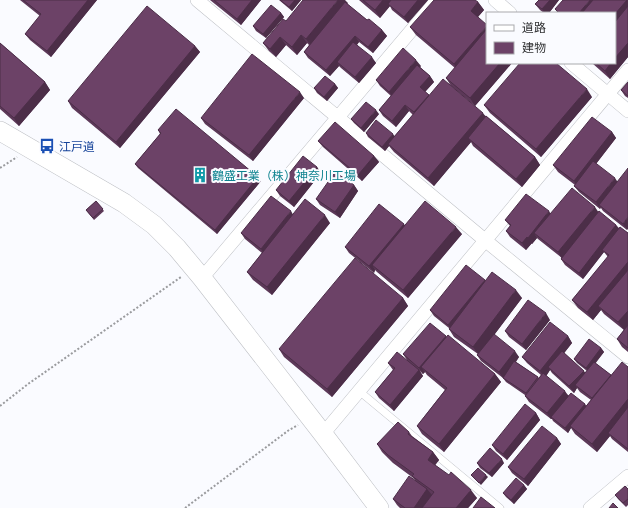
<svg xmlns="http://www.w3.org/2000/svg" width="628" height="508" font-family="'Golos Text','Noto Sans JP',sans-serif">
<rect width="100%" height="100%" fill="#fafbff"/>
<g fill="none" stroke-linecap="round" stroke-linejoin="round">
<defs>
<path id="lane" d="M359,391l141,117"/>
<path id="street" d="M197,0l289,241 142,116
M495,0l15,13
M571,63l57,48
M202,278l235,-278
M323,434l305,-364
M590,508l38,-32"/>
<path id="secondary" d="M0,131l124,72 30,22 23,23 25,30 121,156 56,74"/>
</defs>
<use href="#lane" stroke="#bec0c5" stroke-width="8"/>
<use href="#street" stroke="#bec0c5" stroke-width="14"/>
<use href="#secondary" stroke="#bec0c5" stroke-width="20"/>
<path stroke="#9a9b9e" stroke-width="2" stroke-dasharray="2 2" stroke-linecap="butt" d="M0,168l17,-11
M0,406l28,-22 153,-107
M185,508l104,-78 9,-5"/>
<use href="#lane" stroke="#fff" stroke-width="7"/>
<use href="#street" stroke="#fff" stroke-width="13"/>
<use href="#secondary" stroke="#fff" stroke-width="19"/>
</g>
<path fill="#5d3959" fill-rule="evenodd" d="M20,0h77l-46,57 -21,-17 -5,-6 15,-18z
M210,0h51l-20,25z
M279,0h22l-9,11z
M359,0h69l-20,23 -16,-13 -2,-4 -10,12z
M539,0h20l-10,13h-5l-4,-3 -5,-6z
M628,0v57l-18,22 -18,-16h23v-50h-57l-3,-4z
M478,2l6,8 -6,7 9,46h25l-37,43 -24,-20 -5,-8 9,-10 -39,-33 -6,-8z
M348,3l-1,1 20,16 15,10 5,6 -14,17 -14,-11 -2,3 19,18 -17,20 -18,-15 -2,-2 -9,10 -22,-18 -4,-6 5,-7 -2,-2 -10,12 -11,-10 -10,12 -7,-6 -6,-8 23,-22z
M281,13l3,4 -18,21 -10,-7 -3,-5z
M0,43l45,39 5,8 -31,36 -19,-17z
M195,46l5,6 -80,96 -48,-40 -4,-7z
M421,66l-1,1 10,9 4,6 -9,10 4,4 57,20 49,41 5,8 -18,22 -49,-41 -2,-4 -37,44 -40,-34 -5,-6 -4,5 -17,-14 -2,-4 28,4 19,-22 -4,-4 -13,16 -13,-11 -4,-6 12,-14 -11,-10 -4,-6z
M628,82v16l-3,-2 -4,-6z
M335,84l3,4 -11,13 -10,-8 -3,-5z
M592,97l-51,60 -51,-44 -6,-8z
M304,98l-51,63 -48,-37 -4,-6z
M379,114l-15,18 -10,-9 -3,-4z
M158,130l103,51 -44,53 -79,-66 -3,-4 25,-30z
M612,132l4,6 -20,26 31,66 -24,-19 -2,-3 -1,1 -21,-17 -5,-6 1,-1 -17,-13 -5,-7z
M318,141l56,15 5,6 -17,19 -39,-34z
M317,167l4,6 -27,34 -14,-11 -4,-6z
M354,185l4,6 -18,27 -20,-13 -4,-6z
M96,201l8,10 -10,9 -8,-10z
M598,212l18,13 3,3 9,5v119l-6,-5 -5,-8 7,-9 -20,-16 -3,-4 -8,10 -15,-12 -6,-8 36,-43 -4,-5 -21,27 -18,-14 -4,-6 1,-1 -24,-19 -1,-1 -5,6v-1l-6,7 -16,-13 -4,-6 4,-5 -5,-6 45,-6z
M293,214l37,9 -58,72 -19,-15 -6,-8 15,-19 -17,-14 -4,-6z
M404,224v1l58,9 -54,64 -31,-26 -2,-2 -1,3 -25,-20 -4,-6z
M485,281l37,17 -28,37 25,22 -3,5 22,15 1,1 2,-3 -14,-12 -5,-6 46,-21 4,7 -8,10 21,20 2,-2 -10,-8 -3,-4 27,-11 3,4 -9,11 16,12 17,-8v85l-16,-13 -2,-3 -13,16 -22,-18 -4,-6 -3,5 -15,-12 -1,-2h-1l-22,-17 -4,-6v-1l-19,-13 -3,-4v-1v1l-22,-17 -4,-6 1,-1 -24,-17 -5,-8v-1l-15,-12 -4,-6zM550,370l2,3 22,20 3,-5 3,4 11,8 -5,6 -1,-2 -17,-9 -22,-19z
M403,298l5,8 -76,91 -48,-40 -5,-8z
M550,320l-24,30 -17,-13 -4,-6z
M446,337l49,37 6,8 -57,70 -22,-18 -5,-8 28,-36 -18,-15 -2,-3 -2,2 -3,-3 3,5 -29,35 -15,-13 -4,-6 18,-22 -5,-7 19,-3 -4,-6z
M536,413l4,7 -33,40 -11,-9 -4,-6z
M409,432l3,4 21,16 6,8 -4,5 42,33 -9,10h-68l-3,-3 -4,-6 22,-19 -3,-3 -19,-14 -11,-11 -5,-8z
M557,438l4,6 -33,42 -16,-13 -4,-6z
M477,463h27l-12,14 -12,-9z
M524,485l3,4 -13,15 -8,-7 -3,-4z
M628,489v16l-2,2 -8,-8 -3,-4z"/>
<path fill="#4c2e48" d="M88,0h9l-46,57 -4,-6z
M252,0h9l-20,25 -4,-6z
M295,0h6l-9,11 -3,-4z
M338,0h7l3,3 -36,44 -6,-8z
M383,0h12l-7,4 2,2 -10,12 -5,-8z
M418,0h10l-20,23 -4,-6z
M550,0h9l-10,13h-4l-3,-4z
M590,0h9l-11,13h-9z
M627,0h1v13l-13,16v-15z
M478,2l6,8 -8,9 -5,-8z
M281,13l3,4 -18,21 -3,-4z
M487,26v14l-27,32 -6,-8z
M382,30l5,6 -14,17 -5,-6z
M301,35l6,8 -10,12 -5,-8z
M355,36l4,6 -19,23 -3,-3 2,4 -9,10 -4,-6z
M280,37l6,8 -10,12 -6,-8z
M628,43v14l-18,22 -5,-8 6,-8h4v-5z
M195,46l5,6 -80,96 -4,-6z
M372,57l4,6 -17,20 -4,-6z
M416,60l5,6 -27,32 -5,-6z
M500,63h12l-37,43 -5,-8z
M430,76l4,6 -10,11 -4,-6z
M45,82l5,8 -31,36 -5,-8z
M335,84l3,4 -11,13 -3,-4z
M587,89l5,8 -51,60 -5,-8z
M300,92l4,6 -51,63 -4,-6z
M429,95l4,6 -15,17 -4,-6z
M405,105l4,6 -13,16 -4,-6z
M376,110l3,4 -15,18 -3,-4z
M483,113l6,8 -21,17 3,4 -37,44 -6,-8z
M612,132l4,6 -38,49 -4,-6z
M393,134l3,4 -8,6 1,2 -4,5 -3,-4z
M374,156l5,6 -17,19 -4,-6z
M535,157l5,8 -18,22 -6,-8z
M317,167l4,6 -27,34 -5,-6z
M258,177l3,4 -44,53 -2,-4z
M615,178l4,6 -20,21 1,4 -4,-7z
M354,185l4,6 -18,27 -5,-6z
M595,207l4,6 -37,46 -4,-7z
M291,211l4,7 -30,37 -4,-6z
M549,211l4,7 -19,15 3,5 -5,6 -4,-6z
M325,215l5,8 -58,72 -5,-8z
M628,217v12l-1,1 -4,-6z
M404,224l4,6 -36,35 3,5 -1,3 -5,-7z
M616,225l4,6 -18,19 2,2 -21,27 -4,-6z
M456,227l6,7 -54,64 -5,-8z
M527,237l5,6 -6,7 -4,-7z
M628,262v15l-30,29 3,4 -8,10 -6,-8z
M485,280l4,6 -36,45 -5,-6z
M516,290l6,8 -43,57 -6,-8z
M403,298l5,8 -76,91 -5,-8z
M628,311v14l-4,5 -6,-8z
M546,313l4,7 -24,30 -4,-6z
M446,336l4,6 -29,25 4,5 -2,2 -4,-6z
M568,336l4,7 -21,27 -3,-3 2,3 -5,8 -5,-7z
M601,348l3,4 -15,20 -3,-4z
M515,351l4,6 -16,21 -4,-6z
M419,370l4,6 -29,35 -4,-6z
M584,371l4,6 -13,8 2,3 -3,5 -5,-7z
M495,374l6,8 -57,70 -5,-8z
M565,391l4,6 -18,20 1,2h-1l-4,-6z
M628,399v14l-20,20 2,3 -13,16 -5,-8z
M585,404l2,4 -17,18 1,2 -3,5 -3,-5z
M536,413l4,7 -33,40 -4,-6z
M557,438l4,6 -33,42 -4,-7z
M433,452l6,8 -6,8 -5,-8z
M502,459l2,4 -12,14 -3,-4z
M486,475l2,2 -7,8 -2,-2z
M524,485l3,4 -13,15 -3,-4z
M427,489l5,6 -10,13h-8z
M471,490l6,8 -9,10h-12z"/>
<path fill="#6c4267" stroke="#4c2e48" d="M23,0h65l-41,51 -22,-17 16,-20z
M214,0h38l-15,19z
M280,0h15l-6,7z
M303,0h35l-32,39 -5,-4 -9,12 -12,-10 -10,12 -7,-6 20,-24 3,2z
M363,0h20l-8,10z
M391,0h27l-14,17 -16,-13z
M434,0h41l3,2 -7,9 16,14v1l-33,38 -44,-37z
M539,0h11l-8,9 -7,-5z
M563,0h27l-11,13h-20l-4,-4z
M593,0h34l-12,14v-1h-33z
M345,2l22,18 2,-1 13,11 -14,17 -13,-11 -29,34 -22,-18z
M271,5l10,8 -18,21 -10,-8z
M147,6l48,40 -79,96 -48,-41z
M628,6v37l-13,15v-36z
M486,30l1,1v32h13l-30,35 -24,-20z
M353,42l19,15 -17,20 -18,-15z
M0,43l45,39 -31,36 -14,-12z
M403,48l13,12 -27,32 -13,-12z
M252,54l48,38 -51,63 -48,-37z
M520,63h36l31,26 -51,60 -52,-44z
M596,63h15l-6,8z
M417,65l13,11 -10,11 9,8 -15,17 -9,-7 -13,16 -13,-11z
M325,76l10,8 -11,13 -10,-9z
M443,79l40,34 -55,65 -40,-34z
M628,82v14l-7,-6z
M366,102l10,8 -15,18 -10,-9z
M176,109l82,68 -43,53 -80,-66 26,-31 -3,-3z
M486,116l49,41 -19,22 -48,-41z
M592,117l20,15 -38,49 -21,-16z
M376,120l17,14 -11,13 -16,-14z
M335,122l39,34 -16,19 -40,-34z
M303,156l14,11 -28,34 -13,-11z
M593,161l22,17 -19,24 -22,-16z
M628,168v49l-5,7 -24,-19z
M335,172l19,13 -19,27 -19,-13z
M572,188l23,19 -37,45 -24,-19z
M526,194l23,17 -21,27 -1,-1 -5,6 -16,-12 5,-6 -6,-5z
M271,196l20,15 -30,38 -20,-16z
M305,199l20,16 -58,72 -20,-15z
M96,201l7,8 -10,9 -7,-8z
M425,201l31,26 -53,63 -31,-25z
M379,204l25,20 -35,42 -24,-19z
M599,211l17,14 -37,48 -18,-14z
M620,227l8,6v29l-41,50 -15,-12 37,-45 -7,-5z
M355,258l48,40 -76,91 -48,-40z
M466,265l19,15 -37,45 -18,-15z
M628,270v41l-10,11 -20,-16z
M492,272l24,18 -43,57 -24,-18z
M528,300l18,13 -24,31 -17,-13z
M550,322l18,14 -28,35 -18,-14z
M430,323l16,13 -27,32 -16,-14z
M628,325v23l-11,-9z
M494,334l21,17 -16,21 -22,-17z
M448,335l47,39 -56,70 -22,-18 30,-38 -26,-21z
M589,339l12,9 -15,20 -12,-9z
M562,351l22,20 -15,15 -21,-19z
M397,352l22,18 -29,35 -15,-13 20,-24 -7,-5z
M514,361l24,16 -12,16 -23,-15z
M594,362l17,13 -19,23 -17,-13z
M622,362l6,5v32l-36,45 -22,-18z
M543,373l22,18 -18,22 -22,-17z
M571,393l14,11 -20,24 -14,-11z
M525,404l11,9 -33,41 -11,-9z
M628,407v42l-20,-16z
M398,422l11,10 -1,2 25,18 -5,8 21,15 2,-3 20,18 -15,18h-34l12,-16 -22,-16 2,-2 -26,-19 -11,-11z
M542,426l15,12 -33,41 -16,-12z
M490,448l12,11 -13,14 -12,-10z
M478,468l8,7 -7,8 -8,-8z
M409,476l18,13 -13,19h-9l-12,-9z
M516,478l8,7 -13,15 -8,-7z
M625,486l3,3v10l-5,4 -8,-8z
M481,497l14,11h-22z
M613,503l5,5h-9z"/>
<defs>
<symbol id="bus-bare" viewBox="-9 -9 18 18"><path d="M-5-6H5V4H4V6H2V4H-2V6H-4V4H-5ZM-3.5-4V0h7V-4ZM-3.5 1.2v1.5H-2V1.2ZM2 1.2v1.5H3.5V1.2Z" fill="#1a4fb4" stroke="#fafbff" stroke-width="2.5" paint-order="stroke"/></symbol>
<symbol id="building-bare" viewBox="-9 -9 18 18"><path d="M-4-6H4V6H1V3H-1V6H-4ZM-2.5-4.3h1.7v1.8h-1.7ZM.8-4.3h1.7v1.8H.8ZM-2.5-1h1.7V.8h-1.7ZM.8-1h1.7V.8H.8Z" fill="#0f9aa8" stroke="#fafbff" stroke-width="2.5" paint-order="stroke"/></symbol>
</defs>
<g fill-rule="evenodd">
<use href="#bus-bare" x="36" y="135" width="22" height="22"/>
<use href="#building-bare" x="189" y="164" width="22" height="22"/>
</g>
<g text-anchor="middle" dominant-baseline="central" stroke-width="4" stroke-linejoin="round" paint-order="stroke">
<g font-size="12" fill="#164399" stroke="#fafbff" text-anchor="start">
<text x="59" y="146">江戸道</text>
</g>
<g font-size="12" fill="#0d838f" stroke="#fafbff" text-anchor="start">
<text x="212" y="175">鶴盛工業（株）神奈川工場</text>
</g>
</g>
<rect x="486" y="12" width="130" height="52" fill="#fafbff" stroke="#a9aaad"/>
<rect x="494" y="25" width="20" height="6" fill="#ffffff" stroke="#a9aaad"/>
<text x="522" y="32" font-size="12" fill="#303133">道路</text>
<rect x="494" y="42" width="20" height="12" fill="#6c4267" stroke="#a9aaad"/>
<text x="522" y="52" font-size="12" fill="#303133">建物</text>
</svg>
